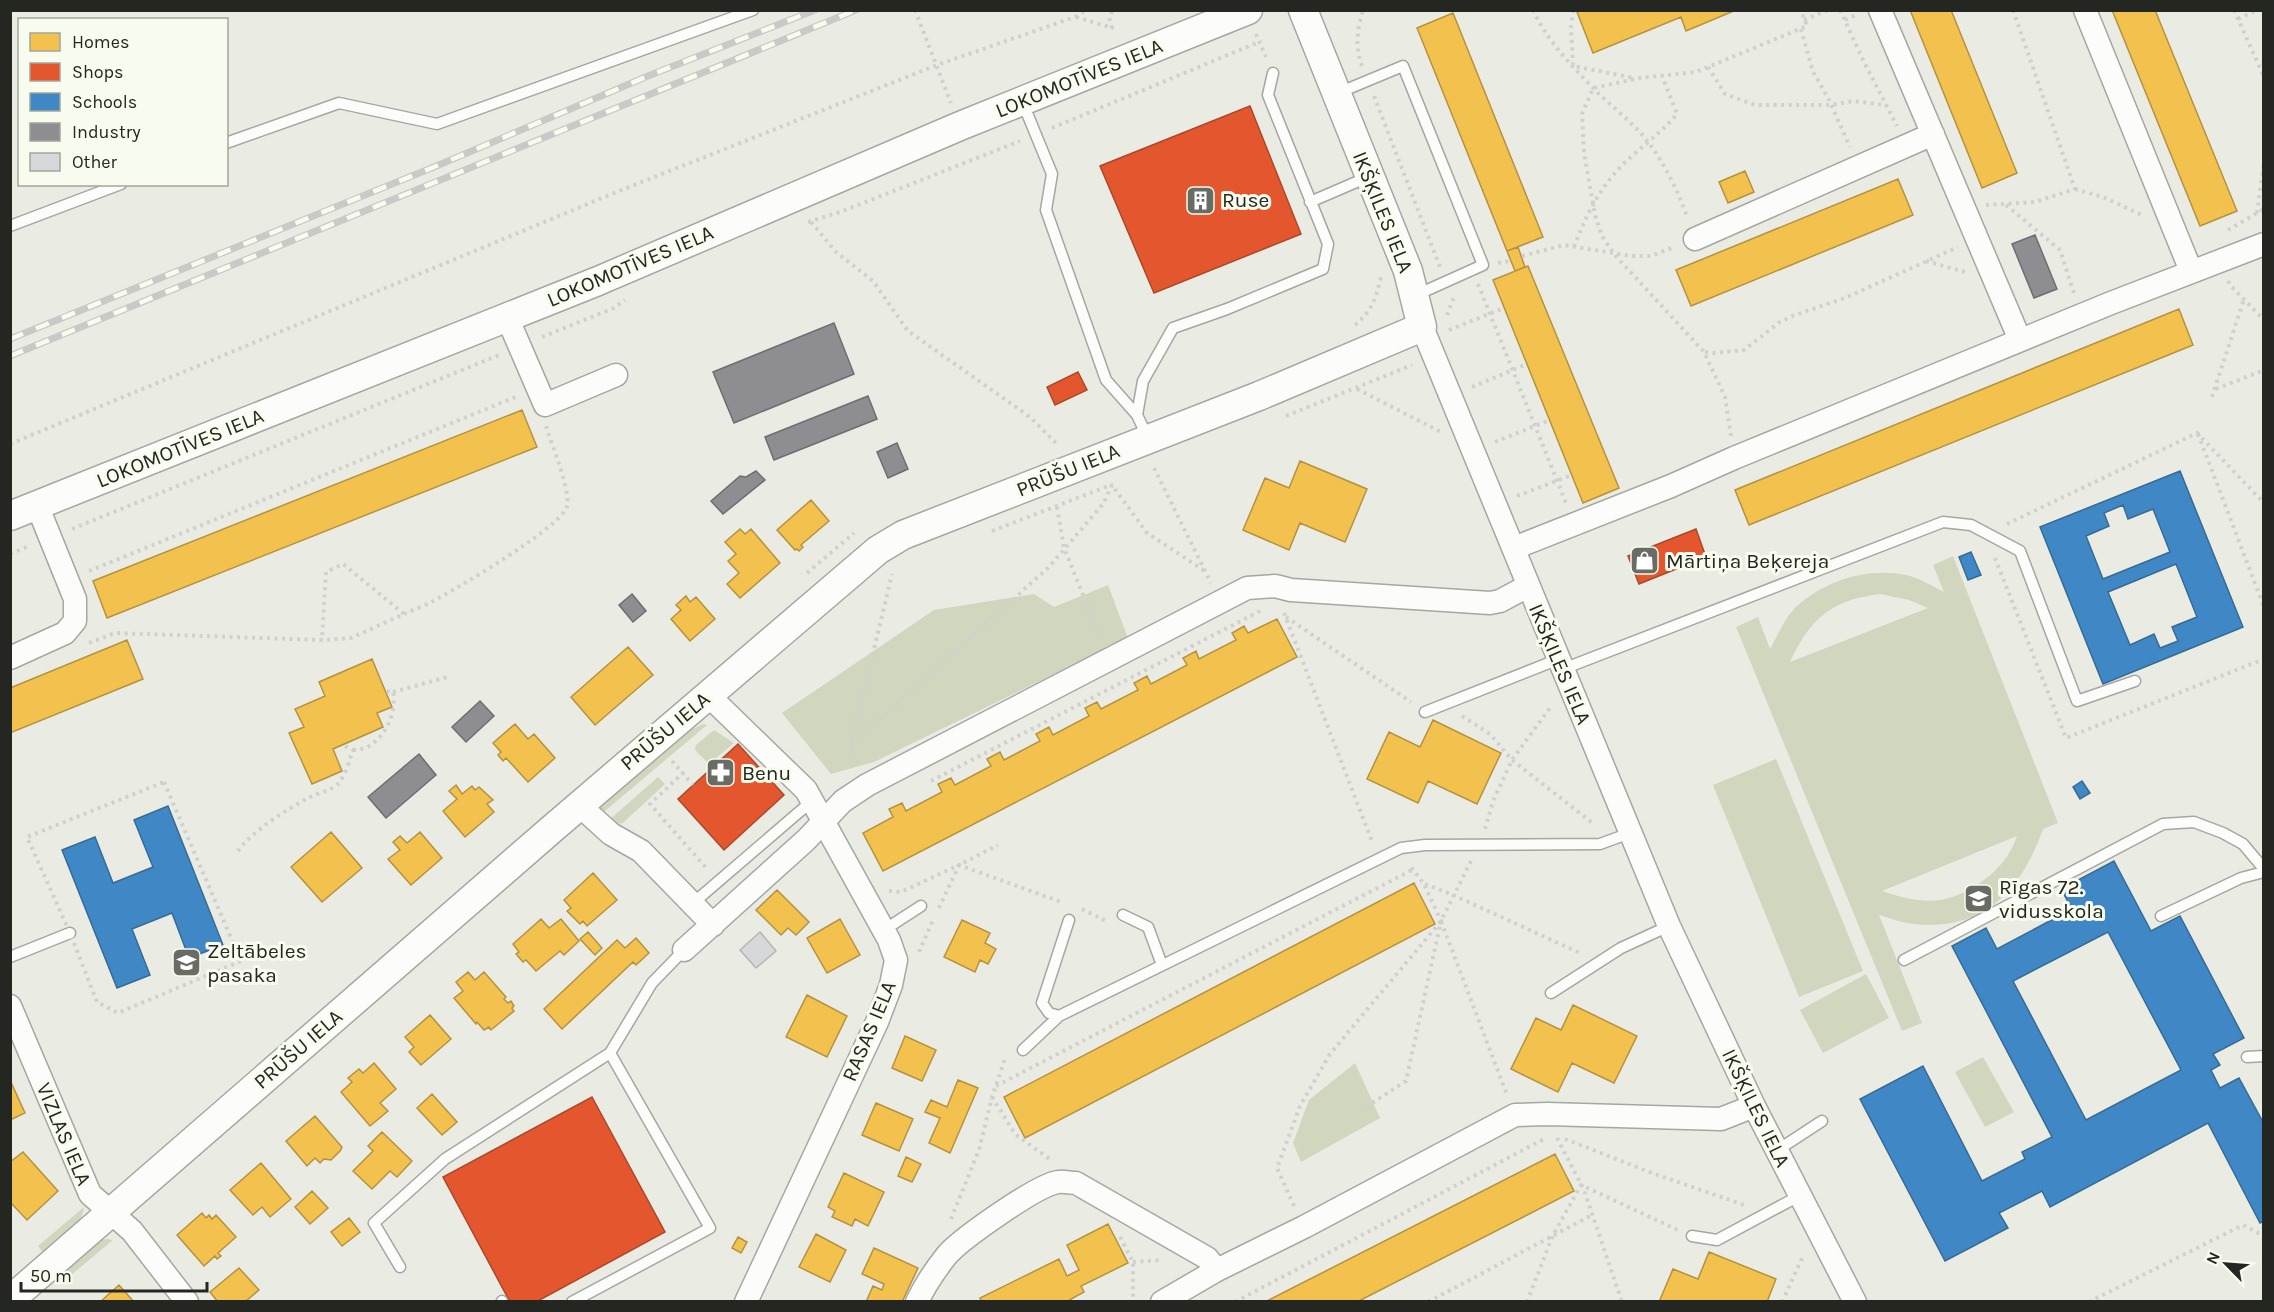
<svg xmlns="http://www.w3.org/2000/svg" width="2274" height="1312" font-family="Karla,sans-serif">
<rect width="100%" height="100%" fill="#eaece4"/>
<path fill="#d0d7be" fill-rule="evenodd" d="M1953,556l105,267 -15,6c-21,60 -59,103 -129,95 -12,-1 -24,-6 -35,-9l43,108 -20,8 -166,-404 22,-10 12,32c8,-14 15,-32 27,-43 29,-26 71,-39 109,-31 13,3 26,11 38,17l-11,-27zM1880,594l29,6 19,8 -138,54c20,-43 41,-62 90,-68zM2017,836c-6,18 -17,32 -33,44 -36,26 -60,25 -102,11z
M1108,585l20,53 -254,124 -43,12 -49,-61 152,-103 100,-16 20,13z
M703,724l4,1 -102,86h-3l-3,-4 87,-75z
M714,730l20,13 -25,21 -14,-14 1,-5z
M1776,759l87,212 -64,26 -86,-212z
M658,777l7,7 -42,39 -7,1 -7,-4z
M1866,974l23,44 -66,35 -23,-43z
M1983,1057l31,55 -29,15 -30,-55z
M1355,1063l25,55 -79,44 -8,-19 16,-43z
M84,1207c-2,21 -26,33 -41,46l-5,-7z
M108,1239l5,1 -49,41 -6,-6 41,-35z"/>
<path fill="#f2c14e" stroke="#b49240" stroke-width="1.5" d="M1582,10h154l-50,21 -5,-14 -88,36 -16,-41z
M1910,10h41l66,163 -35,15z
M2112,10h43l82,201 -37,15z
M1453,13l90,224 -36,14 -90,-223z
M1745,171l9,21 -26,11 -9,-21z
M1898,179l15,36 -222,91 -15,-36z
M1518,247l7,20 -10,4 -8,-20z
M1528,266l91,222 -36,15 -90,-223z
M2179,309l14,36 -444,180 -14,-35z
M522,410l15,37 -430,171 -14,-37z
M1300,461l67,28 -22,53 -45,-19 -11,27 -46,-20 22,-52 24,10z
M811,500l18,21 -28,24 2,2 -4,4 -2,-2 -2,1 -18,-20z
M740,529l5,5 6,-5 29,34 -40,35 -13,-14 12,-11 -11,-12 8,-7 -11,-12z
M686,596l4,6 6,-5 19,22 -25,22 -19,-22 10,-9 -5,-5z
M1277,619l20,38 -414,214 -20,-38 30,-16 -4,-8 13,-6 4,8 36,-19 -4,-8 13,-6 4,7 36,-19 -4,-7 13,-7 4,8 36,-19 -4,-7 13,-7 4,8 36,-19 -4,-8 12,-6 4,7 37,-19 -4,-7 13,-7 4,8 36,-19 -4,-7 13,-7 3,8 37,-19 -4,-7 12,-7 4,7z
M127,640l16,39 -133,54v-45z
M628,647l25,28 -58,50 -24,-28z
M372,659l20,48 -15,6 6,14 -50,22 9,22 -30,13 -23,-51 15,-6 -9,-18 30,-13 -6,-14z
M1433,720l68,33 -24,51 -49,-23 -10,22 -51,-24 22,-47 31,15z
M515,724l13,15 6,-5 21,24 -27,24 -22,-24 -3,3 -5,-6 3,-3 -8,-9z
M456,785l6,9 10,-8 3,4 4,-3 14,13 -6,4 7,8 -29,25 -22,-26 14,-12 -8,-8z
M331,832l31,36 -40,34 -31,-35z
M420,832l22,26 -31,27 -23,-26 12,-9 -7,-8 7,-6 7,7z
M593,873l24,27 -30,26 -4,-5 -3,3 -13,-13 4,-3 -7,-8z
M1414,883l21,41 -410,214 -21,-41z
M777,890l32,32 -13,13 -8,-7 -7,7 -25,-25z
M541,919l8,9 12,-9 18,22 -15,14 -4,-4 -24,20 -10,-11 -3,2 -7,-8 3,-2 -6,-8z
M840,919l20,36 -33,18 -20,-35z
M962,920l28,13 -5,10 11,6 -8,15 -8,-4 -5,12 -31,-15z
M588,932l14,16 -7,7 -15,-16z
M636,938l13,15 -13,12 -3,-3 -71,67 -18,-20 73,-69 8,8z
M468,972l7,8 9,-8 22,25 -2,2 4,4 3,-2 3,5 -2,2 2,3 -23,19 -2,-3 -5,3 -7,-8 -1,2 -22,-26 9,-7 -7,-9z
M807,995l40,21 -20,41 -41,-20z
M1573,1005l64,31 -23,47 -42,-20 -14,29 -47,-23 25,-51 25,12z
M430,1015l21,24 -30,26 -12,-13 5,-5 -9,-10z
M905,1036l31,14 -14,31 -30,-13z
M374,1063l22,26 -16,14 8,8 -18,15 -29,-34 11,-10 -4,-4 11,-9 4,4z
M10,1080l15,33 -15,7z
M958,1080l20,8 -28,65 -21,-10 11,-25 -15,-6 6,-12 16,7z
M432,1094l25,28 -15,13 -25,-27z
M876,1103l37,16 -14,32 -37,-16z
M315,1116l27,31 -2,4 -9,9 -7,-1 -4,4 -5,-5 -8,8 -21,-25z
M382,1132l30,29 -15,16 -7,-6 -18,18 -19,-18 20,-20 -5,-5z
M23,1152l35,39 -31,29 -17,-18v-40z
M1555,1154l19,37 -217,111h-92z
M906,1157l15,7 -9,18 -14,-6z
M261,1163l30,36 -21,18 -8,-10 -9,8 -23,-25z
M844,1173l40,19 -16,34 -13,-7 -3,7 -20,-9 3,-6 -7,-4z
M312,1191l16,17 -18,16 -15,-17z
M202,1213l4,5 3,-3 3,4 4,-4 20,22 -18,16 3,3 -4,3 -2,-3 -11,10 -27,-31z
M349,1218l11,14 -18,14 -11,-14z
M1108,1224l20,39 -47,23 3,6 -18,10h-84l-2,-4 79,-39 8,17 12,-6 -12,-25z
M816,1234l30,16 -16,32 -31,-15z
M738,1237l9,5 -6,11 -9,-5z
M874,1248l44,20 -16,34h-36l7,-16 9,4 2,-6 -22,-10z
M1709,1252l67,27 -9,23h-108l14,-33 25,10z
M239,1268l20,22 -14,12h-27l-8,-10z
M119,1285l15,17h-34z"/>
<path fill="#e4572e" stroke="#aa482a" stroke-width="1.5" d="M1250,106l51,128 -147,59 -54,-127z
M1078,372l9,18 -32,15 -8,-18z
M1696,529l10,28 -67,27 -11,-28z
M738,744l46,51 -60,55 -46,-51z
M592,1097l73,135 -129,70h-26l-67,-125z"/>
<path fill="#3f88c5" stroke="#376b94" stroke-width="1.5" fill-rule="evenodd" d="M2180,471l63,156 -140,57 -63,-157zM2123,505l5,14 25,-10 17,43 -67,27 -17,-43 23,-10 -5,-13zM2176,564l21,53 -25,10 6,14 -18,7 -6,-14 -24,11 -22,-53z
M1971,552l10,23 -13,5 -9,-23z
M2082,781l8,12 -10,6 -7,-12z
M168,806l55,139 -34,13 -17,-45 -40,16 18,46 -33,13 -55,-138 33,-13 18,46 40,-16 -19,-47z
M2114,861l37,70 29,-15 64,122 -31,16 7,11 -9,5 9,18 19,-10 25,46v97l-4,2 -52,-100 -158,84 -8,-16 -43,22 9,15 -63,33 -85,-162 63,-33 59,115 43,-22 -3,-7 30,-15 -100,-191 34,-18 11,21 75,-40 -11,-20zM2108,932l73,138 -95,50 -73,-139z"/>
<path fill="#8d8d92" stroke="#6e6e70" stroke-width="1.5" d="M2035,235l22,54 -23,9 -22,-54z
M834,323l20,51 -120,49 -21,-51z
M868,396l9,23 -103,41 -9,-23z
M897,443l11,26 -20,9 -11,-26z
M756,471l9,9 -42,34 -12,-13 29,-25 6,1z
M632,594l14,17 -13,11 -14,-17z
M480,701l14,15 -28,26 -14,-15z
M419,754l17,21 -50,43 -18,-21z"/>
<path fill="#d6d8dc" stroke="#b4b5b4" stroke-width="1.5" d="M760,932l16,19 -20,17 -16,-18z"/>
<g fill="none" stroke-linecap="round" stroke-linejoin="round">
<defs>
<path id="service" d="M1338,93l65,-27 80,199 -69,31
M1022,101l30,73 -6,36 60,170 31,35
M226,143l113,-40 98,21 316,-114
M1310,202l58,-25
M10,226l111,-42
M1148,438l-11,-23 6,-34 30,-53 54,-19 96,-40 5,-25 -60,-149 5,-22
M1563,669l380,-147 28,3 49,26 57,150 58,-20
M1425,712l134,-53
M692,904l120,-103
M1123,915l25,12 14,38
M2161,916l80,-38 23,-6
M1069,920l-27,83 7,10 10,3 342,-168 24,-3 175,-1 30,-11
M884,930l37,-24
M10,957l60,-24
M1904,960l259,-136 31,-2 29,11 20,11 21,25
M1551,993l70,-45 48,-22
M1023,1050l36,-34
M2247,1057l17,-1
M1776,1151l46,-30
M1692,1236l25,4 82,-44
M400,1267l-26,-44 71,-64 165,-106
M502,1301v1
M572,1302l138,-74 -100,-175 42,-70 32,-33"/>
<path id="minor" d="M1880,10l140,330
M2085,10l106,261
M1695,239l238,-105
M507,317l38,88 71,-30
M1422,327l247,599 85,180 101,196
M1514,548l157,-62 63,-28 377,-155 153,-59
M10,658l55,-25 10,-12v-22l-38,-94
M708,695l98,95 83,150 7,20 -5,25 -14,37 -131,280
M579,805l32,29 30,17 72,74
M684,950l122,-110 37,-39 24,-16 380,-197 28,-2 16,4 199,13 10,-2 28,-15
M10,1006l80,188 42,37 55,71
M917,1302c8,-17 18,-32 30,-47 14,-16 90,-70 111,-73 5,-1 12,1 18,1l131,75 10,12
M1162,1302l55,-32 87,-43 211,-112 32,-1 174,5 33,-13"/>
<path id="tertiary" d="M10,516l588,-235 362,-155 288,-116
M10,1300l543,-472 325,-278 25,-15 356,-139 163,-69 -14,-56 -105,-261"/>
</defs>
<use href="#service" stroke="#a5a7a1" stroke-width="13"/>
<use href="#minor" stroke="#a5a7a1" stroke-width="25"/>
<use href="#tertiary" stroke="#a5a7a1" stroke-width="31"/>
<path stroke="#d0d1cf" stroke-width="4" stroke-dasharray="3 4.5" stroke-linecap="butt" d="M915,10l36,93
M1533,10c13,29 37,54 59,77 19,20 43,36 59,59 15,21 28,47 36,71
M1573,10l-2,16 2,40 61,12
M1840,10l25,54 32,62
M2234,10l30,67
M1076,17l36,11 -3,-11 4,-7
M2238,19l19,-9
M1804,20l24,-10
M1845,20l13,-6
M1801,29l12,43 15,26 22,49
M1256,34l10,23
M1362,66c-7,-19 -5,-36 1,-56
M1708,67l17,27 30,11h76l22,-4 33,4
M1374,96l66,171
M1052,128l207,-86
M2075,189l28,8 41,19
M1986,205l49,-3 40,-13 -62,-179
M2006,205l54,45 14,43
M2257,213l7,-50
M808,222l35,-11 177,-70
M811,222l25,30 37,29 35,50 122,86 29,29
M2228,230l36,-21
M1574,247c10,-27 22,-52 41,-74 19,-22 44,-37 62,-59l-15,-38
M1522,256l42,-11 67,11h20l23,-9
M1926,261l39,11
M1498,263l11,-2
M2228,281l3,5 33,34
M1478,284l88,219
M1447,315l7,-18
M1355,325c17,-14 21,-27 26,-48
M1449,330l55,-22
M542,337l72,-29 11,-8
M1705,352l9,1 30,-3 36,-28 12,-6 53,-18 113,-51
M1472,387l55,-23
M1357,389l84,43
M2216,389l48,-19
M2212,397l32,-98
M1286,416l126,-51
M2198,434l66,173
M1731,436l-6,-39 -21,-45 -90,-98 -12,-18 -7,-21 -11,-62 -2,-39 11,-26 47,-10 56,-6 111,-46 -6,-16
M1495,442l55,-22
M10,444l609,-253 318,-126 138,-48 11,-7
M1154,468l57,115
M1517,496l55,-21
M1057,507l7,41 37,91
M2007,524l190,-91 67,70
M72,529l427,-174
M992,531l119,-46
M10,554l19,-8
M1995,558l71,180 198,-79
M89,571l429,-175
M807,573l47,-40
M1284,613l89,231
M404,614c9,-4 20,-8 29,-13 23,-12 129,-74 134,-95 4,-15 -16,-63 -21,-80
M1286,617l125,85
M89,643l26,-10 207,7 29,-2 53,-24 -61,-50 -17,8 -4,68
M393,692l58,-16
M1462,716l28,18 22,26 83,65
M851,745l197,-177 55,-64 9,-19 35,48 58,38
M353,750c27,1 45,-35 40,-58l-8,-1
M672,761l21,24
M858,764l-7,-19 41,-171
M684,772l-34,32 58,66
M931,781l329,-170
M164,782l77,179 -123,52 -21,-11 -27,-69 -43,-96z
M1485,829l8,-28 19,-41 40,-55
M238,851c14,-20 48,-41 70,-53 9,-5 23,-7 30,-14 8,-9 11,-23 15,-34l-10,-5
M1471,861l-30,60 66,174
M1425,884l28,11 127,58
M889,891l12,1 58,-27 105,38
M939,908l20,-43 39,-20
M1082,909l26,13
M919,952l14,-32
M996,1086l416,-216
M992,1097l23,37 36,26
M1366,1107l40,-26 35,-160 -17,-37 -13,-17
M1557,1138l27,52 38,112
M1565,1139l87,34 92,32
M1294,1206l-17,-38 23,-62 30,-52 111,-133
M951,1219l28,-69 13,-53 14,-41
M1120,1237l13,25v40
M1133,1262l30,-2
M1235,1302l309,-163
M1428,1302l162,-86
M1527,1302l26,-67 28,-50 97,45
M1782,1302l22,-48
M2089,1302l154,-77 21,11"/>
<use href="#service" stroke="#fcfcfb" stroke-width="10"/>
<use href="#minor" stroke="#fcfcfb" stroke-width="22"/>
<use href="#tertiary" stroke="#fcfcfb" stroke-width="28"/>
<defs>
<path id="rail" d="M10,339l424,-172 214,-91 167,-66
M10,356l846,-346"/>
</defs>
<use href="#rail" stroke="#c9c9c7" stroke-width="7"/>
<use href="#rail" stroke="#f8fcee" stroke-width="4.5" stroke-dasharray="14" stroke-linecap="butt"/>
</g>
<defs>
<symbol id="building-square" viewBox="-11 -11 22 22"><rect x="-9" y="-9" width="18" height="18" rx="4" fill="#696b65" stroke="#f8fcee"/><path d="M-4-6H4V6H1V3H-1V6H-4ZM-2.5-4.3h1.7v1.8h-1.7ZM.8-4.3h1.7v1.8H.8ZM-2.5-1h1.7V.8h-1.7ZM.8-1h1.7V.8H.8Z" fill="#fff"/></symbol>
<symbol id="shop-square" viewBox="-11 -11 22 22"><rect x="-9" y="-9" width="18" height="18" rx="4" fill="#696b65" stroke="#f8fcee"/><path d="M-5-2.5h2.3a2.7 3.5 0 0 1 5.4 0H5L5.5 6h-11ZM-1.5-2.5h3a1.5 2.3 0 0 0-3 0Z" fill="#fff"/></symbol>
<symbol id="pharmacy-square" viewBox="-11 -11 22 22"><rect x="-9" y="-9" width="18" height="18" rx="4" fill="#696b65" stroke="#f8fcee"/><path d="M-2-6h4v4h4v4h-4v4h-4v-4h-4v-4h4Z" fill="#fff"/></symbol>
<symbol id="school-square" viewBox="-11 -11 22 22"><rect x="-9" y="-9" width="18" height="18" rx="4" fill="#696b65" stroke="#f8fcee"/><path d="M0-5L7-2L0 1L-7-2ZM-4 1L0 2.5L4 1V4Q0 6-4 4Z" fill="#fff"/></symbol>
</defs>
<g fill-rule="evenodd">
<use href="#building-square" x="1184" y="184" width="33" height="33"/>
<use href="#shop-square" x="1628" y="544" width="33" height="33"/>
<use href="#pharmacy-square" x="704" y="756" width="33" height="33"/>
<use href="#school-square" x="1962" y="882" width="33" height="33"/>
<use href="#school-square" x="170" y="946" width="33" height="33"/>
</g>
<g text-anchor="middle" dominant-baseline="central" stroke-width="6" stroke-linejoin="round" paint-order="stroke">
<g font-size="21" fill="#242621" stroke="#f8fcee">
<text transform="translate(1079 78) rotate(-22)">LOKOMOTĪVES IELA</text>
<text transform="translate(1383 212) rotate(68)">IKŠĶILES IELA</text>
<text transform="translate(630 266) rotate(-23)">LOKOMOTĪVES IELA</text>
<text transform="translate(180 448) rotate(-22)">LOKOMOTĪVES IELA</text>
<text transform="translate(1068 470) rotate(-22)">PRŪŠU IELA</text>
<text transform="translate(1560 664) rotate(67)">IKŠĶILES IELA</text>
<text transform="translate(665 731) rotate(-40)">PRŪŠU IELA</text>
<text transform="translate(869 1031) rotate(-67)">RASAS IELA</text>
<text transform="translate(298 1049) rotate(-41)">PRŪŠU IELA</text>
<text transform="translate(1756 1108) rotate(64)">IKŠĶILES IELA</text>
<text transform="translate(64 1134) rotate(67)">VIZLAS IELA</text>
</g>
<g font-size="21" fill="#242621" stroke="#f8fcee" text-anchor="start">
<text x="1222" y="200">Ruse</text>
<text x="1666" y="561">Mārtiņa Beķereja</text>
<text x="742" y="773">Benu</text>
<text x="1999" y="887">Rīgas 72.<tspan x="1999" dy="24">vidusskola</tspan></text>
<text x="207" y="951">Zeltābeles<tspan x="207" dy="24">pasaka</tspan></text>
</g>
</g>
<rect width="2274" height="1312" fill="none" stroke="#242621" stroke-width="24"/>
<rect x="18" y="18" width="210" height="168" fill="#f8fcee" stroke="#a3a69c" stroke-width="1.5"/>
<rect x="30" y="33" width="30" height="18" fill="#f2c14e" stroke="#a3a69c" stroke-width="1.5"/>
<text x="72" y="48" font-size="18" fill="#242621">Homes</text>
<rect x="30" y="63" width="30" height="18" fill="#e4572e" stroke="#a3a69c" stroke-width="1.5"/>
<text x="72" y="78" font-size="18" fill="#242621">Shops</text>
<rect x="30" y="93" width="30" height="18" fill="#3f88c5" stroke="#a3a69c" stroke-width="1.5"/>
<text x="72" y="108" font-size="18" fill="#242621">Schools</text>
<rect x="30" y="123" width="30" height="18" fill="#8d8d92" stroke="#a3a69c" stroke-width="1.5"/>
<text x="72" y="138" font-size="18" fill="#242621">Industry</text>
<rect x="30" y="153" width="30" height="18" fill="#d6d8dc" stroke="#a3a69c" stroke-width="1.5"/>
<text x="72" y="168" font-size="18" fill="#242621">Other</text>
<g transform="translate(2226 1264) rotate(295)" stroke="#f8fcee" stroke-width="4.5" paint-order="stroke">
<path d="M0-4.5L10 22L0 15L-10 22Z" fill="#242621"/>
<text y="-9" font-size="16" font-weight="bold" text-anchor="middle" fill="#242621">N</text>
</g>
<path d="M21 1282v9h186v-9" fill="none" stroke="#242621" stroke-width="3"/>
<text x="30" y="1282" font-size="18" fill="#242621" stroke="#f8fcee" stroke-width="4.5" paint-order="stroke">50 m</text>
</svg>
